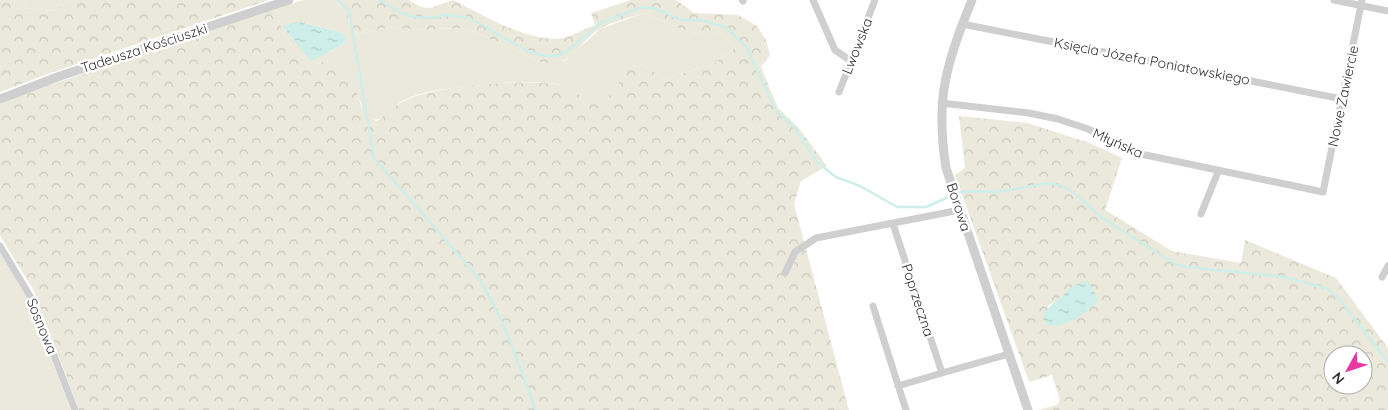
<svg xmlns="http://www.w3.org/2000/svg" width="1388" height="410" font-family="Quicksand,sans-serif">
<defs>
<pattern id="forest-crowns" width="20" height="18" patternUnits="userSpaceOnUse" patternTransform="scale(1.25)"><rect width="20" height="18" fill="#eae9db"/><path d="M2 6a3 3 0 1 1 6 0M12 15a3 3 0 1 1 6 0" fill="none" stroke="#c9c8bc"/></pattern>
<pattern id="water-ripples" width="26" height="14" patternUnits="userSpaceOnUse" patternTransform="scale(1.25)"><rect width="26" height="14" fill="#ceeee9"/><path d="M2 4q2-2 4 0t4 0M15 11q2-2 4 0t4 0" fill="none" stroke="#b1cdc8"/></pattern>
</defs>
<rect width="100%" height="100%" fill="#fff"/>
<path fill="#eae9db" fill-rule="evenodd" d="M27,0h43l-16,11 -31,-3z
M303,0h32l11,15 8,18 6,1 28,-7 26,3 47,-2 14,4 68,31 22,-2 35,-32 44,-16c25,11 52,26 79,20l12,15 -22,16 -49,15 -20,-14 -18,3c-6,15 -18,41 -39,34 -9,-3 -16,-15 -25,-17 -17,-4 -55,-3 -72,-1 -28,4 -61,4 -86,16 -15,8 -21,28 -41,16l-2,-14 -32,-43 -15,6c-24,-15 -31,-30 -39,-56zM301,22l42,11 3,6 -2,5 -15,8 -33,-10 -7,-8z
M0,253l29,48 42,109h-71z"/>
<path fill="url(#forest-crowns)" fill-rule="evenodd" d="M0,0h27l-4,8 31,3 16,-11h199l-216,72 -53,20z
M335,0h74l12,7 9,1 23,-8c31,15 66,38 102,39 11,1 28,-10 40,-14l-4,-12 40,-13h45l18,13 44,2 19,11 9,14 4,15 -9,12 17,41 20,19 29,39 -26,15 -7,23 55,206h-770l-46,-121 -33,-53v-132l20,-9 255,-86c8,26 15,41 39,56l15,-6c20,9 31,36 34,57l14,5c9,-6 18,-16 27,-20 28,-15 126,-23 158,-16 14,3 20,20 36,17 15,-4 22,-21 28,-34l18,-3 20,14 49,-15 22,-16 -12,-15c-27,6 -54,-9 -79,-20 -14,5 -31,8 -44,16 -23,13 -25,38 -57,34l-68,-31 -14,-4 -47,2 -26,-3 -28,7 -6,-1 -8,-18z
M959,116l68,7 63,20 32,15 -17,52 67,41 69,12 4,-23 91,38 52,70v62h-350l19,-5 3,-5 -8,-25 -23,7 -74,-207 10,-7zM1079,283l12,7 7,9c-12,10 -35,34 -51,24l1,-17c12,-7 20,-16 31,-23zM1333,355h30v30h-30z"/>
<path fill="url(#water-ripples)" d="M301,22l42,11 3,6 -2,5 -33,17 -28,-34 9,-4z
M1088,281l10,18c-4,10 -34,29 -45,27 -20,-4 -4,-19 3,-25 13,-9 13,-17 32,-20z"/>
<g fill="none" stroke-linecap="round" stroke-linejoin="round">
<path stroke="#ceeee9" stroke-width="2.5" d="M338,0l11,11 25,147 103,118c27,41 41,88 59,134
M379,0l24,14 13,3 17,1 13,-3 23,3 59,33 16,5h11l11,-4 35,-29 41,-16 12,1 27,12h19l26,7 21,21 29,63 19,17 21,33 20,16 24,9 37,21h29l27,-12
M958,193l10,-2 29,1 52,-9 13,3 11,6 28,25 74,47 12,3 97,10 42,11 11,8 51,66"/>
<path stroke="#cfcfcf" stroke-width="7" d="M742,0l1,1
M813,0l22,50 16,11
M1334,0l54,11
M962,24l380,75
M839,92l36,-92
M941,103l88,10 29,6 30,10 48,24 187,39 39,-192
M1201,214l17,-42
M893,224l49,149 67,-19
M0,246l33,55 42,109
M785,273l10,-21 21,-14 144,-28
M1382,277l6,-11
M873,306l33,104
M898,386l44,-13"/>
<path stroke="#cfcfcf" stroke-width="9" d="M972,0c-26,63 -37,100 -26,168l82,242
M0,99l60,-23 229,-76"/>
</g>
<g text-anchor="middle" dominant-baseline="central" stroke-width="5" stroke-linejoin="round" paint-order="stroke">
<g font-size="14" fill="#323232" stroke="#fff">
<text transform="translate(857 46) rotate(-68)">Lwowska</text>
<text transform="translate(144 48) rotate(-18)">Tadeusza Kościuszki</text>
<text transform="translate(1152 61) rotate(11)">Księcia Józefa Poniatowskiego</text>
<text transform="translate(1343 96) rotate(-78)">Nowe Zawiercie</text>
<text transform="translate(1118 143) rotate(24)">Młyńska</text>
<text transform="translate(959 207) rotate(72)">Borowa</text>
<text transform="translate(918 300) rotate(72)">Poprzeczna</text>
<text transform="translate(42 326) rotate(68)">Sosnowa</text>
</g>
</g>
<g transform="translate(1348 370) rotate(230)"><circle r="24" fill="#ffffff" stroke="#adadad"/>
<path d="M0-4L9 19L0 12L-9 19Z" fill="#e638a3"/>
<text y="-8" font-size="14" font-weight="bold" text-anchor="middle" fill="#323232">N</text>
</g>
</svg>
